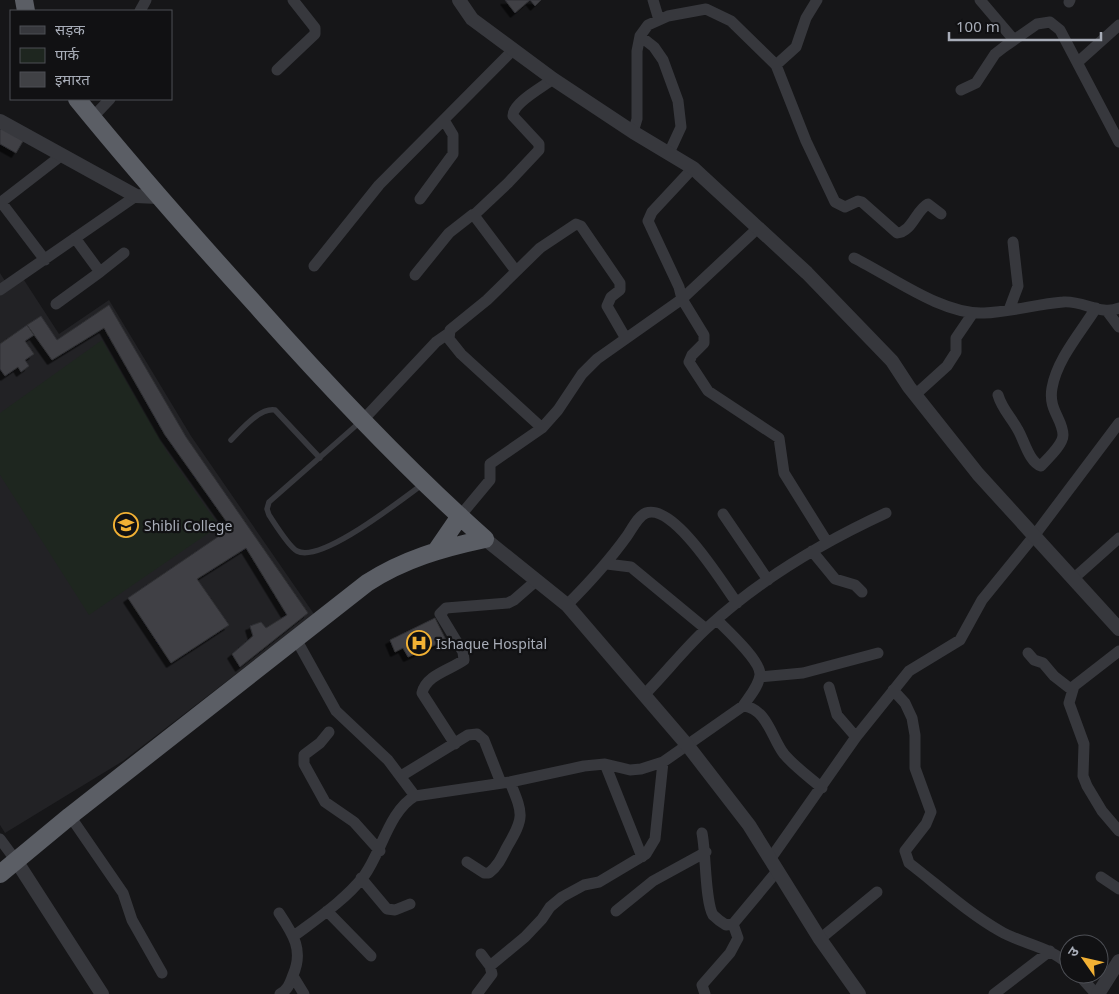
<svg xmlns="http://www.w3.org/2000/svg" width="1119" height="994" font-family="'Noto Sans','Noto Sans Devanagari',sans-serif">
<defs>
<filter id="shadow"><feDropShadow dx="-4.5" dy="4.5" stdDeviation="0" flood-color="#0009"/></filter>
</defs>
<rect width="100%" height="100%" fill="#161618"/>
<path fill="#222225" d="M0,273l5,8 19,-1 35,54 50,-34 82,136 123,178 -191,147 -118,72 -5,-8z"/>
<path fill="#1e261f" d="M102,340l65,112 52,74 -130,89 -89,-140v-62z"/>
<path fill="#404145" stroke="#303034" filter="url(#shadow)" d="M505,0h36l-6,6 -5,-6 -15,13z
M4,123l22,13 -10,17 -16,-9v-14z
M109,305l77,132 122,176 -68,54 -8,-13 21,-18 -3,-10 11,-4 5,6 21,-13 -41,-67 -49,31 32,46 -58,38 -43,-65 103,-70 -66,-93 -61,-107 -52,32 -25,-35 14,-9 16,24z
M27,325l7,10 -9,6 9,13 -9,6 4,6 -8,6 -3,-5 -13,9 -5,-7v-25z
M435,618l11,22 -38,17 -5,-9 -8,4 -5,-12z"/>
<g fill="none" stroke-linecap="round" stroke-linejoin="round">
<path stroke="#37383d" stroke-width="5.5" d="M360,422l-91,80 -2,7 2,6c6,9 20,32 28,36 24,13 105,-52 126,-67
M231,440c10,-10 29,-33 44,-30l45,48"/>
<path stroke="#37383d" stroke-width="11" d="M653,0l6,20
M980,0l34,40
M1069,2l1,-2
M140,11l6,-11
M640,36l14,11 9,13 15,41 3,26 -12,26
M1078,62l41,-37
M776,65l20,-18 10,-29 11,-18
M277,70l38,-36v-6l-22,-28
M961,90l15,-7 19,-29 9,-7 33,-23 13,-2 10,8 59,112
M92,118l18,-19
M633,132l4,-13v-68l3,-15 8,-11 20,-9 38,-7 25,12 45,44 30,76 29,61 10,5 13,-6 4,1 35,31c15,-1 19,-23 31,-29l13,10
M693,168l-41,44 -4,9 31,66 3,12 22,36v8l-12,12 -3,7 19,29 71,47 5,35 43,69
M420,199l33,-45v-19l-9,-15
M1,202l44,58
M0,203l62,-48
M474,215l34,-32 31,-33v-6l-26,-28c-1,-13 30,-29 40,-37
M854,258c37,18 88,57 130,55 26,-1 53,-9 79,-11 20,-2 38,14 56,6
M314,266l65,-81 134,-135
M100,272l24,-19
M415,275l34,-42 23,-18 4,3 40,53
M0,290l136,-94
M56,304l44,-32 -25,-34
M1009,310l9,-24 -5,-44
M1107,311l12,16
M915,395l32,-29 9,-14v-14l17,-25
M998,395c4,14 13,22 20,35 6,10 11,32 23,36 6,-7 22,-21 22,-31 0,-16 -15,-25 -11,-47 5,-29 29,-56 44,-80
M362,421l74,-79 13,-9
M542,428l-81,-74 -12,-15 1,-9 37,-30 53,-52 36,-24 5,2 39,57v7l-9,7 -4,9 18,31
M723,514l45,66
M460,516l30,-36v-16l52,-36 16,-18 24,-36 15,-15 85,-60 77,-72
M812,551l23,28 20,6 7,7
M607,564l24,3 75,62
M1073,579l46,-41
M567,605c22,-22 42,-44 60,-69 5,-7 11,-20 19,-23 28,-10 77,71 91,90
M717,620c11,11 44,41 43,55 -1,11 -11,22 -17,31
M296,639l40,72 52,49 27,36
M1119,651l-45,35 -5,17 15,41 -1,32 4,10 15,25 17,20
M1028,653l6,7 9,3 11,13 18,14
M760,677l43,-4 75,-20
M829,687l8,28 19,22
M893,690l12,13 7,15 3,17v33l16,44 -5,12 -21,27 4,12c30,23 58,49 91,68 22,13 49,15 69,34
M644,695c21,-21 40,-46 63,-67 52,-48 114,-85 179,-115
M329,732l-9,11 -16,12v9l21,38 29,20 26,29
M455,744l-33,-51c4,-18 28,-23 42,-33l-1,-8 -23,-38 6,-6 62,-5 6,-3 23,-20
M605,764l37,93
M401,776l67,-41 9,-1 7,6 17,43
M70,816l53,77 9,27 30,53
M702,833c4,19 3,69 11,82 4,4 8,7 13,10l7,-1 45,-54
M0,839l17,23
M771,858l85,-121 53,-66 51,-31 22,-40 52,-64 85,-113
M467,862l17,11h5c9,-7 13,-16 18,-26 18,-30 16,-33 3,-65
M1101,877l18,12
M361,878l26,31 8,1 15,-6
M327,911l44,45
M616,911l37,-30 53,-29
M279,913c14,21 25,37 14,62 -3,8 -5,15 -13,19
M294,936c24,-18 51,-36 70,-60 18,-25 25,-65 51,-80l95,-14 74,-16 21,-2 25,6 11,-1 22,-7 80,-56c24,2 29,33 41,48 11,13 25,23 38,34
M820,939l57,-47
M490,966l35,-29 17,-18 8,-12 12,-10 22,-12 15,-3 47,-28 9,-15 8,-77
M1078,974l18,20
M293,976l11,18
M477,994l15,-20 -2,-8 -9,-12
M705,994l-3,-9 28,-32 8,-15 -5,-14
M994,994l56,-43"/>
<path stroke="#37383d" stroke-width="14" d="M459,0l13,19 81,60 80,53 60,36 114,105 85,88 17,26 69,87 141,155
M0,121l136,75 22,1
M485,539l82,66 121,141 61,79 71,114 39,55
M17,862l85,132
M1098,994l21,-33"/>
<path stroke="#5b5e65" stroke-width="18" d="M24,0l2,11
M77,99c57,70 117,138 178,205 73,82 148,162 230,235
M436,551l24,-35
M0,874l70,-58 297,-233c37,-24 76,-35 118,-44"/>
</g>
<defs>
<symbol id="university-ring" viewBox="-11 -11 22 22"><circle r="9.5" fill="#111113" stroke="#f2b134" stroke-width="1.5"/><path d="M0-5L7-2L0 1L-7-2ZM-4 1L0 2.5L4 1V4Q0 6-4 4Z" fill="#f2b134"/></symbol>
<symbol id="hospital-ring" viewBox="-11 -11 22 22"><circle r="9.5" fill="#111113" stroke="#f2b134" stroke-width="1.5"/><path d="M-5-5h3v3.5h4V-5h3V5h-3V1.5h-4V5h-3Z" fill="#f2b134"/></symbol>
</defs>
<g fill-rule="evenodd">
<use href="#university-ring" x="112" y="511" width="28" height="28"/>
<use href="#hospital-ring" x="405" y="629" width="28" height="28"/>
</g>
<g text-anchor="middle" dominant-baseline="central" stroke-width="4.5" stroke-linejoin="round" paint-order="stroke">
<g font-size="14" fill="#a8adb8" stroke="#111113" text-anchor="start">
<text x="144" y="525">Shibli College</text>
<text x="436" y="643">Ishaque Hospital</text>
</g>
</g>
<rect x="10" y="10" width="162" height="90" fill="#111113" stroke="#4d4f55"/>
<rect x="20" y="26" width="25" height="8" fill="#37383d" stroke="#4d4f55"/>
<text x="55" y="35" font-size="15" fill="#a8adb8">सड़क</text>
<rect x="20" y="48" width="25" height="15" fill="#1e261f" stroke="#4d4f55"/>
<text x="55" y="60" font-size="15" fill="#a8adb8">पार्क</text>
<rect x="20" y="72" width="25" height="15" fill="#404145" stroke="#4d4f55"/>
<text x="55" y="85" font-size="15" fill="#a8adb8">इमारत</text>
<g transform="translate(1084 959) rotate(304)"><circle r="24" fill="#111113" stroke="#4d4f55"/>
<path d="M0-4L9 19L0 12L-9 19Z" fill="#f2b134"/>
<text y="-8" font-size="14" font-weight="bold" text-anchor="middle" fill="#a8adb8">उ</text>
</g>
<path d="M949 32v8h152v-8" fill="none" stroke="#a8adb8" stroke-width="2.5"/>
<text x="956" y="32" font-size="15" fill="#a8adb8" stroke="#111113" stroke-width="4" paint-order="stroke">100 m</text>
</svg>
